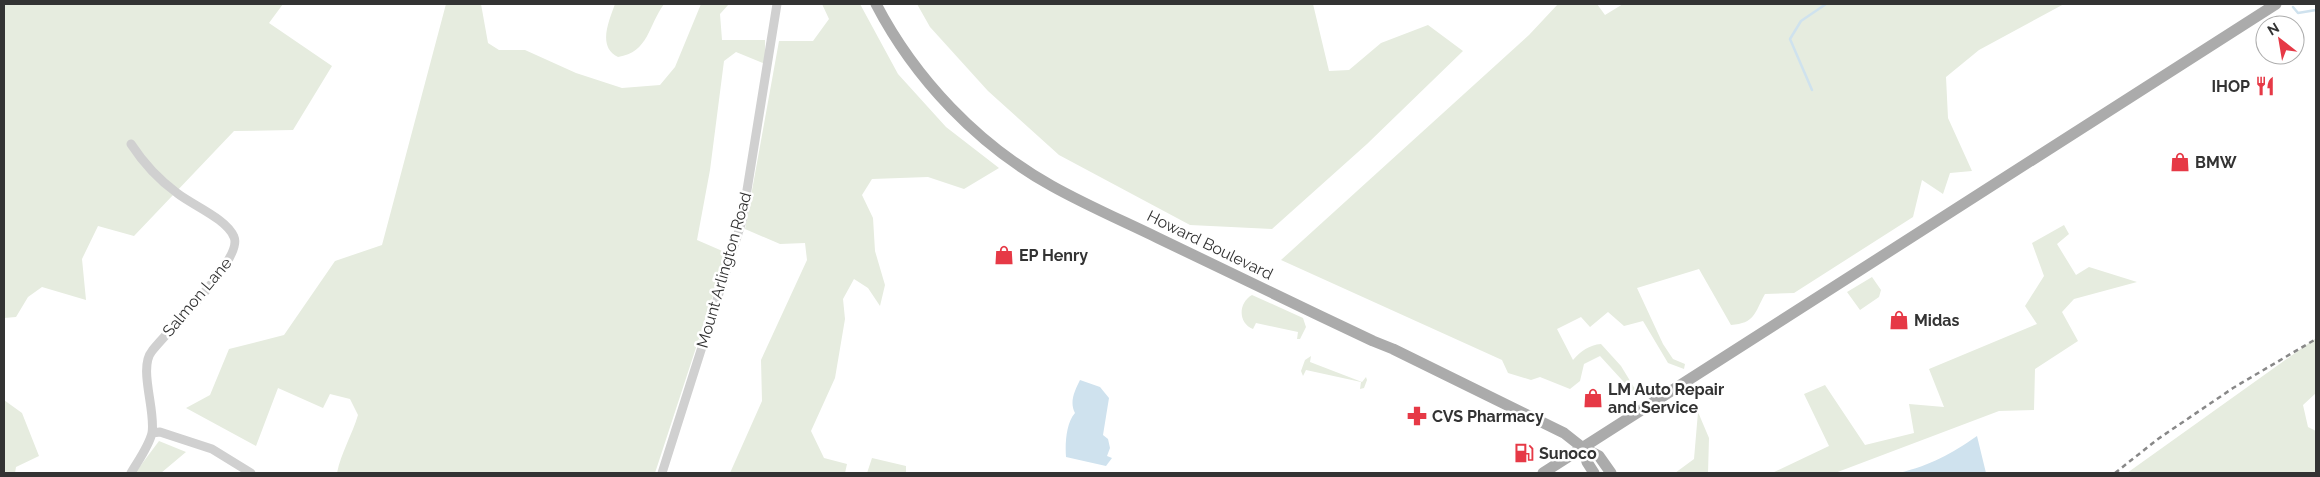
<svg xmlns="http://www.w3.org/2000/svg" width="2320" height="477" font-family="Raleway,sans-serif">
<rect width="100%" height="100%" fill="#fff"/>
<path fill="#e6ecdf" d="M4,4h279l-14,19 63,43 -39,64 -59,1 -100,105 -36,-10 -16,33 4,41 -44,-13 -14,10 -12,20 -12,1z
M446,4h35l7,39 11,7h26l51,23 46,15 38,-3 15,-18 26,-63h28l-9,10 2,26h43v24l-29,-12 -12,9 -14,109 -13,70 30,13 -72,220h-318c4,-20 15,-38 21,-58l-8,-16 -20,-5 -7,14 -45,-20 -22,58 -70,-38 24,-13 19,-46 55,-14 51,-74 47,-16z
M615,4h49c-16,22 -15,48 -46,53 -21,-10 -9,-36 -3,-53z
M822,4h38l38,70 48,53 53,41 -35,21 -36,-12 -56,2 -10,16 11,23 2,33 10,34 -5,21 -12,-18 -14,-9 -11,20 2,20 -10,59 -24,53 13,27 23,6 -2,9h-115l32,-72 -1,-41 46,-100 -2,-17 -25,1 -35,-15 34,-188h34l16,-22z
M917,4h396l16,67 20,-1 32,-27 47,-18 35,26 -96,93 -95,85 -82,-4 -131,-70 -71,-64 -58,-64z
M1558,4h39l8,11 18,-11h441l-85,46 -33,27 2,41 24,53 -22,2 -7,21 -21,-14 -9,37 -119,76 -29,1c-11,20 -10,29 -34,31l-32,-56 -62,19 26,56 10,15 12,5 -1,5 -16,-6 -25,-42 -19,5 -16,-14 -18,15 -9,-10 -24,12 16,31c8,-9 16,-15 28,-16l20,22 14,23 -3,2 -32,-35 -16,8 -4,17 -10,8 -30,-12 -9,3 -23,-7 -6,-13 -221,-100 248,-225z
M2064,225l5,9 -12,10 19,31 13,-8 48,15 -63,17 -12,13 16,29 -43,28 -1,41 -35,1 -164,62h-63l57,-27 -25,-52 21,-9 40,60 49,-12 -5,-29 35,3 -15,-38 108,-45 -12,-18 19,-30 -12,-33z
M1872,277l9,13 -2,7 -19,13 -13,-18z
M1252,295l51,23 3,9 -6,12h-3l1,-7 -42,-9 -3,6c-15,-6 -15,-26 -1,-34z
M2316,338v55l-13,12 5,22 8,4v42h-189z
M1311,356l-1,6 52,20 4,-5 1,3 -3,8 -4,1 1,-7 -55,-12 -3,6 -2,-5 4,-11z
M4,400l18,13 17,43 -23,11 -1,6h-11z
M1698,412l11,26 -1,35h-33l19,-14z
M159,441l27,11 -25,21h-26z
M872,458l34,8v7h-39z"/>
<path fill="#cfe2ee" d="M1080,380l20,7 9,11 -6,37 5,4 2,9 -3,8 5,2 -6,8 -40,-9c-1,-13 0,-34 9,-44 -6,-11 0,-23 5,-33z
M1977,436l9,37h-87c32,-8 52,-19 78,-37z"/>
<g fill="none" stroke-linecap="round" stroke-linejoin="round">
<path stroke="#cfe2ee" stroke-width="2.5" d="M2293,7l5,6 18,-3
M1812,90l-22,-51 11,-18 25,-17"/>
<path stroke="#d0d0d0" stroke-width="9" d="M152,433l8,-1 52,17 39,24
M131,473c7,-12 18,-27 21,-40 4,-23 -14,-65 0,-82 15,-20 92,-92 82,-114 -7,-18 -42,-32 -57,-44 -19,-14 -33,-29 -46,-49
M662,473l80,-252 35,-217"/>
<path stroke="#ababab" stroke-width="11" d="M876,4c39,75 102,141 176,182 34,19 71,35 106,52 71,34 143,69 215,103l20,8 171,84 19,15 16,8 12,17
M1583,448l4,14 7,11
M1543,473l733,-469"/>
<path stroke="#888" stroke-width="2.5" stroke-dasharray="5 4" stroke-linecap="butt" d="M2115,473l43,-34 75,-51 83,-49"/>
</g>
<defs>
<symbol id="restaurant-bare" viewBox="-9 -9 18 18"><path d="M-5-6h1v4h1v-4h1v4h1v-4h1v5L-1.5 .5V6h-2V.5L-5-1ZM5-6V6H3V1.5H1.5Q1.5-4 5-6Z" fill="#e63946" stroke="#fff" stroke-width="2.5" paint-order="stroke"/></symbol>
<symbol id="shop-bare" viewBox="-9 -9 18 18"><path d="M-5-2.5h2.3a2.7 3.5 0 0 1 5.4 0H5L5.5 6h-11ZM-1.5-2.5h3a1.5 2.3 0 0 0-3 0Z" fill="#e63946" stroke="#fff" stroke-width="2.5" paint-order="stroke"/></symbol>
<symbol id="pharmacy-bare" viewBox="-9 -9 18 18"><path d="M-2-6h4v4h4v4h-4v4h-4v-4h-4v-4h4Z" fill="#e63946" stroke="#fff" stroke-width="2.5" paint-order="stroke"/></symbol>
<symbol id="fuel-bare" viewBox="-9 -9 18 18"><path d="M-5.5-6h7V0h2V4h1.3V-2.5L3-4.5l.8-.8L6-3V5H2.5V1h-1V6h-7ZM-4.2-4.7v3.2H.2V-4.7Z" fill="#e63946" stroke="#fff" stroke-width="2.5" paint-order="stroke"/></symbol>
</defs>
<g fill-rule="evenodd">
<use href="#restaurant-bare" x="2251" y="72" width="28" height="28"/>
<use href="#shop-bare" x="2166" y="148" width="28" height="28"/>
<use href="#shop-bare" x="990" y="241" width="28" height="28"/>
<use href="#shop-bare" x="1885" y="306" width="28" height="28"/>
<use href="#shop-bare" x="1579" y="384" width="28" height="28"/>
<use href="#pharmacy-bare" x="1403" y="402" width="28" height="28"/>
<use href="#fuel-bare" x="1510" y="439" width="28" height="28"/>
</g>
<g text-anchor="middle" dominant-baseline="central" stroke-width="5" stroke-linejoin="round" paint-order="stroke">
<g font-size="16" font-weight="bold" fill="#333" stroke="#fff" text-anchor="start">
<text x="2250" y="86" text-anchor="end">IHOP</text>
<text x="2195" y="162">BMW</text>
<text x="1019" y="255">EP Henry</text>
<text x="1914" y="320">Midas</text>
<text x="1608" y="389">LM Auto Repair<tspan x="1608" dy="18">and Service</tspan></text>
<text x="1432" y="416">CVS Pharmacy</text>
<text x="1539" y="453">Sunoco</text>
</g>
<g font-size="16" fill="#333" stroke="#fff">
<text transform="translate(1210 245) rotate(26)">Howard Boulevard</text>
<text transform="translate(724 270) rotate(-74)">Mount Arlington Road</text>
<text transform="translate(197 297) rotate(-50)">Salmon Lane</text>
</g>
</g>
<rect width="2320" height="477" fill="none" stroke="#333333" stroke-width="10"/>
<g transform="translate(2280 40) rotate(329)"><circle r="24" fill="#ffffff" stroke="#adadad"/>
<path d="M0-4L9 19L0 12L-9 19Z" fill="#e63946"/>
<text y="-8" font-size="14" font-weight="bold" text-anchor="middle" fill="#333333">N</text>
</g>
</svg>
